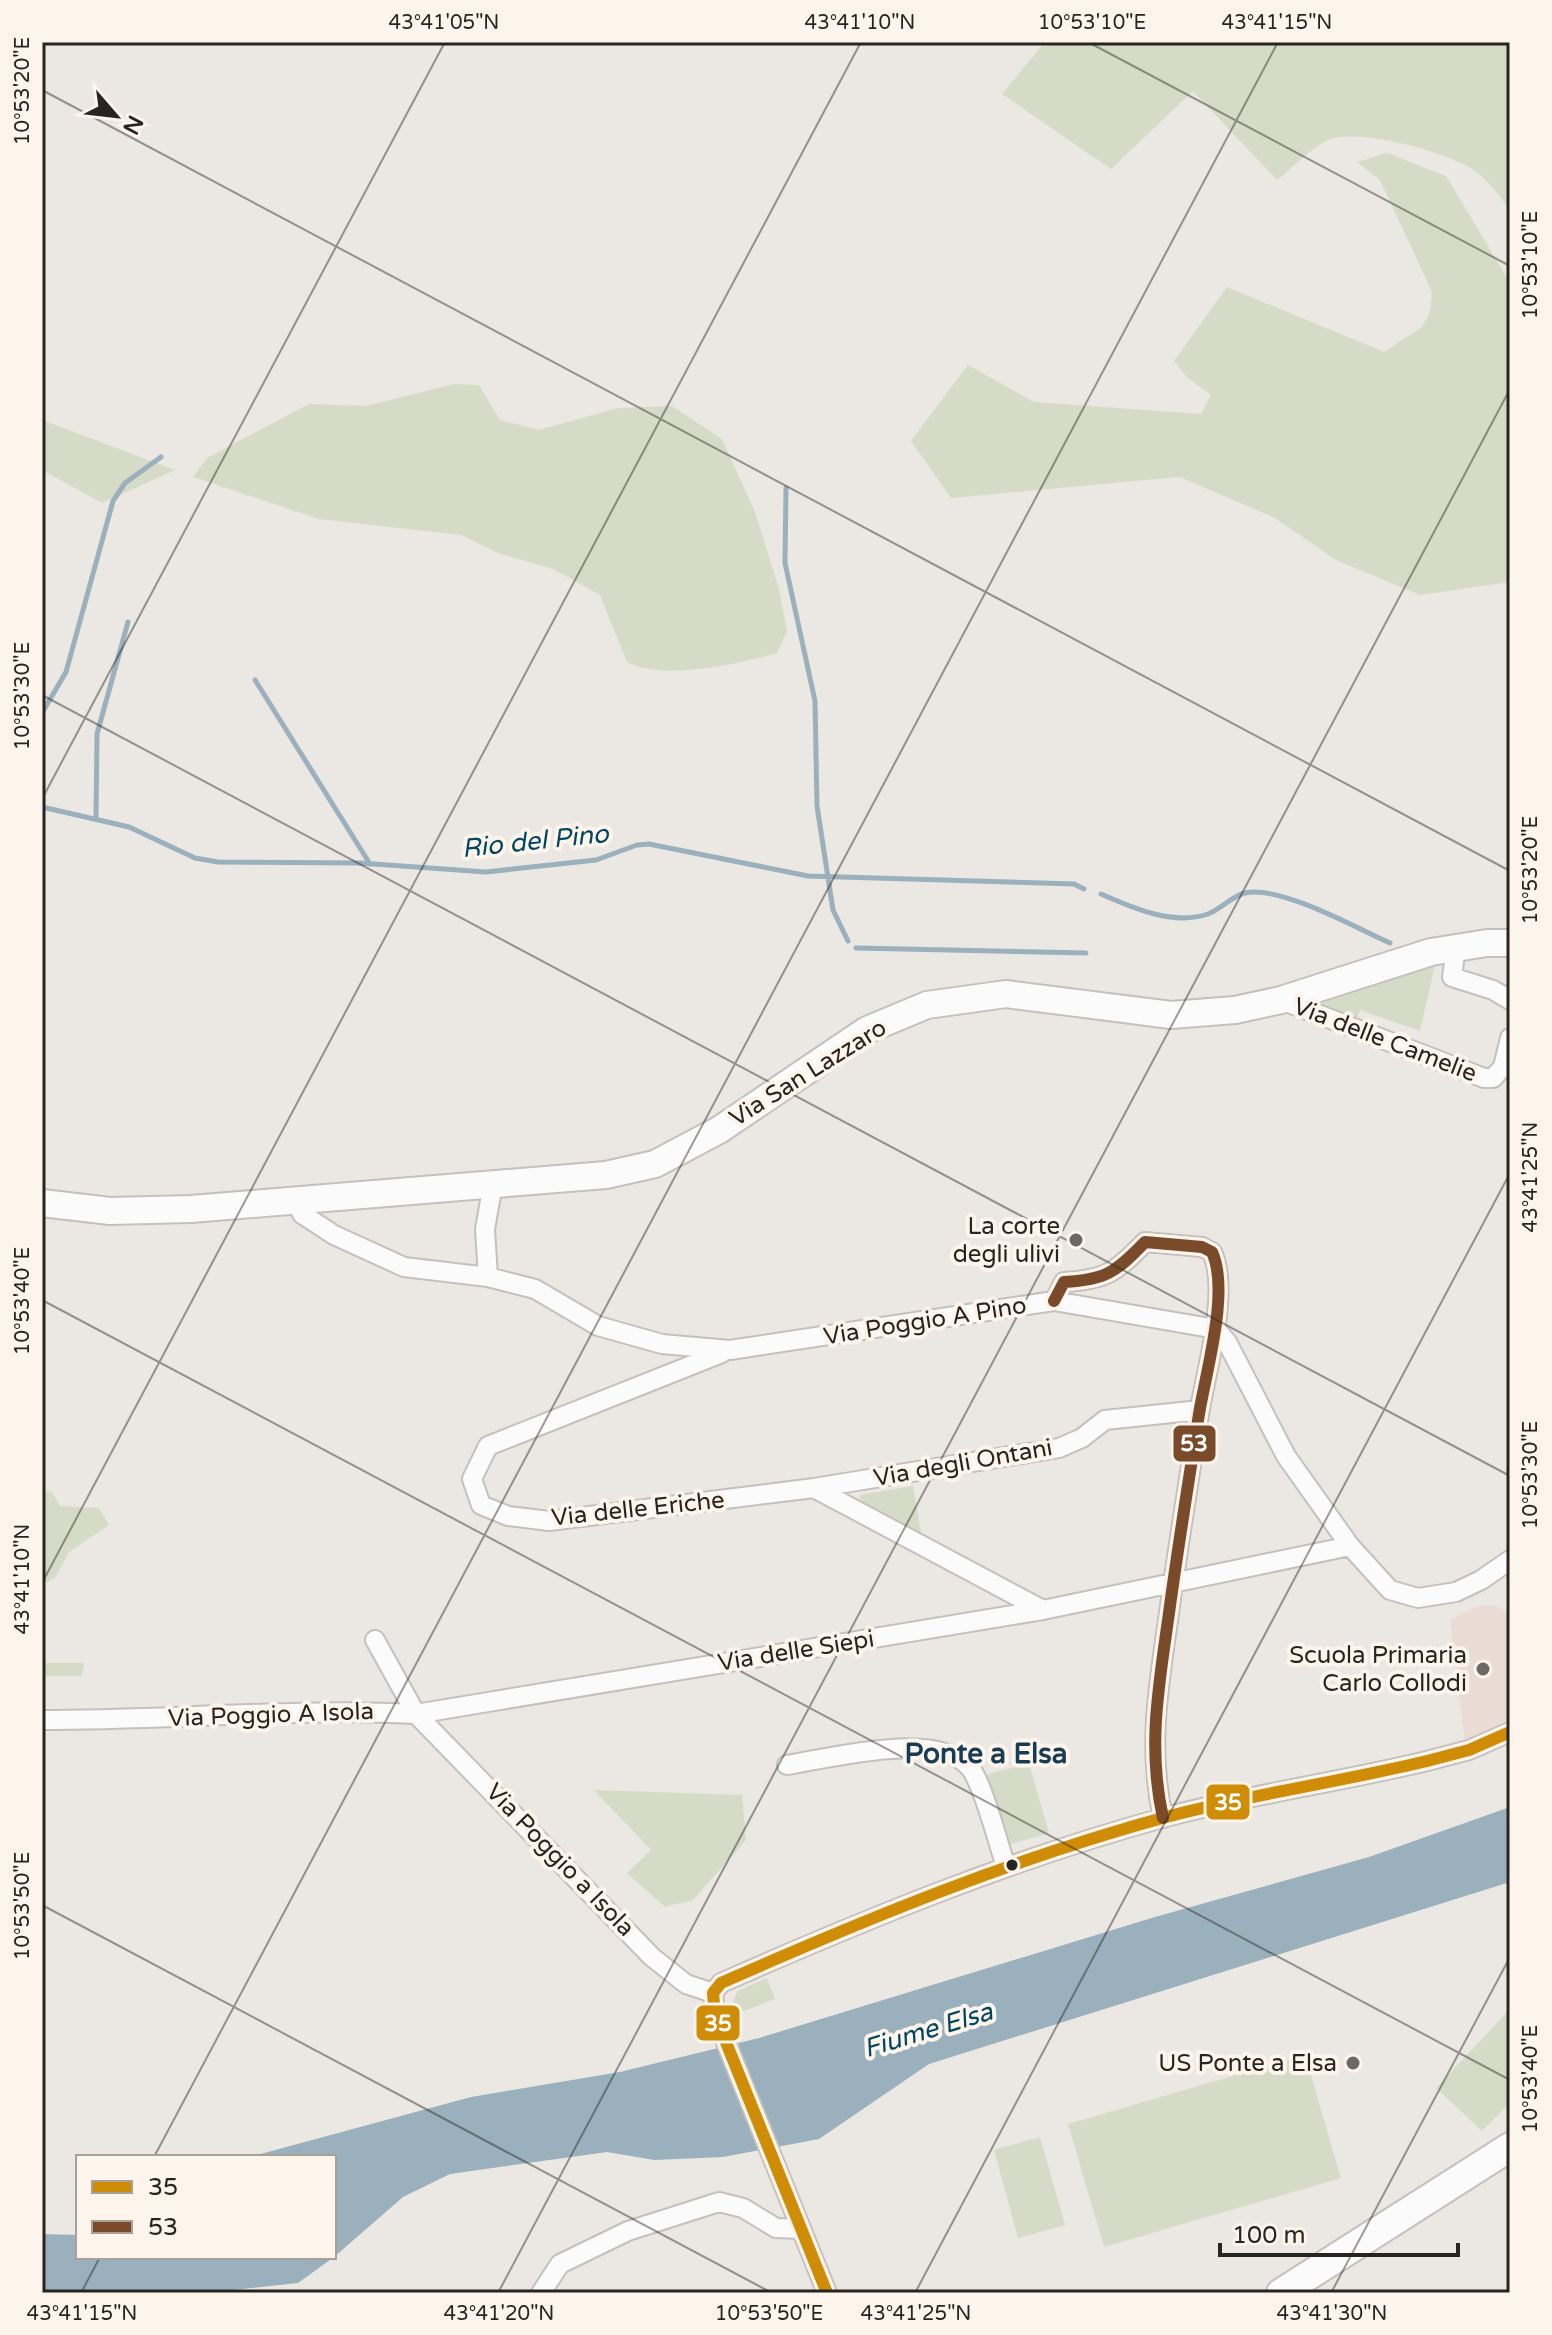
<svg xmlns="http://www.w3.org/2000/svg" width="1552" height="2335" font-family="'Varela Round',sans-serif">
<rect width="100%" height="100%" fill="#ebe7e2"/>
<path fill="#ebdbd5" d="M1478,1606h20l12,9v104l-45,23 -15,-122z"/>
<path fill="#d6dbc7" d="M1045,42h465v170c-8,-15 -26,-36 -41,-45 -29,-16 -107,-38 -138,-28 -18,6 -39,30 -54,41l-84,-89 -82,78 -109,-75z
M1387,153l59,23 64,107v299l-90,13 -84,-35 -61,-42 -95,-41 -229,21 -40,-57 57,-76 66,37 167,12 10,-19 -24,-18 -13,-16 53,-74 157,65 38,-25 8,-15 2,-20 -52,-112 -23,-18z
M454,384l25,1 21,35 39,10 79,-22 54,-2 50,33 33,73 24,77 8,42 -10,22c-40,11 -114,28 -150,9l-27,-67 -47,-26 -55,-16 -37,-18 -142,-16 -126,-42 14,-19 102,-54 57,2z
M42,420l133,50 -73,33 -60,-33z
M1435,965l-15,66 -60,-21 -5,12 -38,-14 7,-11z
M913,1486l8,47 -60,-27 -1,-11z
M42,1490l10,2 8,14 39,2 10,17 -40,27 -14,26 -13,6z
M42,1663h42l-2,13h-40z
M1029,1763l20,70 -42,12 -22,-70z
M594,1790l148,5 4,45 -53,60 -28,7 -38,-34 24,-23z
M767,1978l8,21 -31,12 -14,-4 8,-16z
M1510,2009v93l-28,29 -46,-43z
M1305,2055l36,123 -237,69 -36,-123z
M1040,2137l25,88 -47,13 -24,-88z"/>
<path fill="#9ab0bc" d="M1510,1807v75l-581,182 -110,75 -96,18 -69,3 -47,-8 -157,22 -47,23 -69,60v-100h-85l222,-60 149,-25 139,-34 396,-121 214,-60z
M42,2234l36,1v22h256l-36,26 -94,10h-162z"/>
<g fill="none" stroke-linecap="round" stroke-linejoin="round">
<path stroke="#9ab0bc" stroke-width="5" d="M786,488l-1,75 30,138 2,105 16,104 15,31
M255,680l115,184
M42,713l24,-41 47,-171 12,-18 36,-26
M42,807l87,20 66,31 23,4 142,1 126,9 110,-12 41,-15 12,-1 159,32 266,8 10,5
M96,817l1,-83 31,-112
M1101,894c32,14 72,32 107,20 13,-5 24,-18 37,-21 35,-8 111,35 145,50
M856,948l230,5"/>
<defs>
<path id="street" d="M1456,947l-4,30 41,13 17,10
M1281,1000l203,78h9l10,-11 7,-29
M296,1201l6,13 32,21 70,32 84,10 47,12 63,37 64,18 68,6 324,-49 162,28 11,13 59,114 64,90 40,44 28,8 38,-6 25,-12 29,-20
M488,1277l-3,-48 8,-45
M1054,1301l10,-19c42,-2 52,-10 81,-40l57,5 10,5c18,39 -6,119 -13,162 -10,66 -21,132 -30,199 -10,72 -22,133 -6,205
M722,1353l-234,93 -16,33 9,26 27,11 41,5 265,-33 245,-40 23,-10 23,-18 95,-10
M814,1488l229,122
M375,1640l41,74 236,243 34,27 27,9
M42,1720c125,0 249,-12 374,-6l627,-104 307,-64
M787,1765c44,-7 153,-36 184,4 13,18 27,74 35,98
M541,2293l19,-29 68,-33 91,-29 24,6 33,20 24,1
M827,2293l-112,-278 -2,-22 8,-10c145,-64 291,-124 445,-166 86,-23 174,-35 261,-56l42,-11 41,-18"/>
<path id="secondary" d="M42,1203l68,8 81,-2 415,-34 49,-11 64,-34 148,-100 60,-25 79,-11 165,21 64,-5 46,-10 150,-48 56,-9h23"/>
<path id="primary" d="M1281,2293l229,-146"/>
</defs>
<use href="#street" stroke="#c4c0bd" stroke-width="22"/>
<use href="#secondary" stroke="#c4c0bd" stroke-width="30"/>
<use href="#primary" stroke="#c4c0bd" stroke-width="32"/>
<use href="#street" stroke="#fcfbfb" stroke-width="18"/>
<use href="#secondary" stroke="#fcfbfb" stroke-width="26"/>
<use href="#primary" stroke="#fcfbfb" stroke-width="28"/>
<defs>
<path id="bus-1" d="M827,2293l-112,-278 -2,-22 8,-10c145,-64 291,-124 445,-166 86,-23 174,-35 261,-56l42,-11 41,-18"/>
<path id="bus-2" d="M1054,1301l10,-19c42,-2 52,-10 81,-40l57,5 10,5c18,39 -6,119 -13,162 -10,66 -21,132 -30,199 -10,72 -22,133 -6,205"/>
</defs>
<use href="#bus-1" stroke="#fdf4eb" stroke-width="18"/>
<use href="#bus-2" stroke="#fdf4eb" stroke-width="18"/>
<use href="#bus-1" stroke="#ce8c07" stroke-width="12"/>
<use href="#bus-2" stroke="#7a4b2a" stroke-width="12"/>
</g>
<path fill="none" stroke="#282521" stroke-width="2" stroke-opacity="0.45" d="M1088,42l422,224M42,90l1468,781M42,695l1468,781M42,799l403,-757M42,1300l1468,780M42,1583l819,-1541M42,1905l730,388M154,2157l1124,-2115M81,2293l19,-36M498,2293l1012,-1904M915,2293l595,-1120M1331,2293l179,-336"/>
<g fill="#6c6965" stroke="#fdf4eb" stroke-width="3">
<circle cx="1076" cy="1240" r="8"/>
<circle cx="1483" cy="1669" r="8"/>
<circle cx="1353" cy="2063" r="8"/>
</g>
<circle fill="#282521" stroke="#fdf4eb" stroke-width="3" cx="1012" cy="1865" r="7"/>
<g text-anchor="middle" dominant-baseline="central" stroke-width="8" stroke-linejoin="round" paint-order="stroke">
<g font-size="24" fill="#282521" stroke="#fdf4eb">
<text transform="translate(1385 1040) rotate(21)">Via delle Camelie</text>
<text transform="translate(808 1073) rotate(-32)">Via San Lazzaro</text>
<text transform="translate(925 1321) rotate(-9)">Via Poggio A Pino</text>
<text transform="translate(963 1463) rotate(-10)">Via degli Ontani</text>
<text transform="translate(638 1509) rotate(-6)">Via delle Eriche</text>
<text transform="translate(796 1651) rotate(-9)">Via delle Siepi</text>
<text transform="translate(271 1715) rotate(-2)">Via Poggio A Isola</text>
<text transform="translate(560 1860) rotate(46)">Via Poggio a Isola</text>
</g>
<g font-size="24" fill="#282521" stroke="#fdf4eb" text-anchor="end">
<text x="1060" y="1226">La corte<tspan x="1060" dy="28">degli ulivi</tspan></text>
<text x="1467" y="1655">Scuola Primaria<tspan x="1467" dy="28">Carlo Collodi</tspan></text>
<text x="1337" y="2063">US Ponte a Elsa</text>
</g>
<g font-size="26" font-style="italic" fill="#004762" stroke="#fdf4eb">
<text transform="translate(535 841) rotate(-6)">Rio del Pino</text>
<text transform="translate(928 2030) rotate(-17)">Fiume Elsa</text>
</g>
<g font-size="28" font-weight="bold" fill="#163d54" stroke="#fdf4eb">
<text x="986" y="1754">Ponte a Elsa</text>
</g>
</g>
<g stroke="#fdf4eb" stroke-width="3">
<rect x="1172" y="1424" width="45" height="39" rx="8" fill="#7a4b2a"/>
<rect x="1205" y="1783" width="46" height="38" rx="8" fill="#ce8c07"/>
<rect x="695" y="2004" width="46" height="38" rx="8" fill="#ce8c07"/>
</g>
<g font-size="22" text-anchor="middle" font-weight="bold" fill="#fff">
<text x="1194" y="1451">53</text>
<text x="1228" y="1810">35</text>
<text x="718" y="2031">35</text>
</g>
<rect width="1552" height="2335" fill="none" stroke="#fdf4eb" stroke-width="88"/>
<rect x="76" y="2155" width="260" height="104" fill="#fdf4eb" stroke="#a8a19a" stroke-width="2"/>
<rect x="92" y="2181" width="40" height="12" fill="#ce8c07" stroke="#a8a19a" stroke-width="2"/>
<text x="148" y="2195" font-size="24" fill="#282521">35</text>
<rect x="92" y="2221" width="40" height="12" fill="#7a4b2a" stroke="#a8a19a" stroke-width="2"/>
<text x="148" y="2235" font-size="24" fill="#282521">53</text>
<g transform="translate(116 116) rotate(118)" stroke="#fdf4eb" stroke-width="6" paint-order="stroke">
<path d="M0-6L14 30L0 20L-14 30Z" fill="#282521"/>
<text y="-12" font-size="22" font-weight="bold" text-anchor="middle" fill="#282521">N</text>
</g>
<path d="M1220 2243v12h238v-12" fill="none" stroke="#282521" stroke-width="4"/>
<text x="1232" y="2243" font-size="24" fill="#282521" stroke="#fdf4eb" stroke-width="6" paint-order="stroke">100 m</text>
<rect x="44" y="44" width="1464" height="2247" fill="none" stroke="#282521" stroke-width="3"/>
<g font-size="20" text-anchor="middle" fill="#282521">
<text x="444" y="29">43°41'05"N</text>
<text x="860" y="29">43°41'10"N</text>
<text x="1092" y="29">10°53'10"E</text>
<text x="1277" y="29">43°41'15"N</text>
<text transform="translate(22 91) rotate(-90)" y="7">10°53'20"E</text>
<text transform="translate(1530 265) rotate(-90)" y="7">10°53'10"E</text>
<text transform="translate(22 696) rotate(-90)" y="7">10°53'30"E</text>
<text transform="translate(1530 870) rotate(-90)" y="7">10°53'20"E</text>
<text transform="translate(1530 1177) rotate(-90)" y="7">43°41'25"N</text>
<text transform="translate(22 1301) rotate(-90)" y="7">10°53'40"E</text>
<text transform="translate(1530 1475) rotate(-90)" y="7">10°53'30"E</text>
<text transform="translate(22 1579) rotate(-90)" y="7">43°41'10"N</text>
<text transform="translate(22 1906) rotate(-90)" y="7">10°53'50"E</text>
<text transform="translate(1530 2079) rotate(-90)" y="7">10°53'40"E</text>
<text x="82" y="2320">43°41'15"N</text>
<text x="499" y="2320">43°41'20"N</text>
<text x="769" y="2320">10°53'50"E</text>
<text x="916" y="2320">43°41'25"N</text>
<text x="1332" y="2320">43°41'30"N</text>
</g>
</svg>
